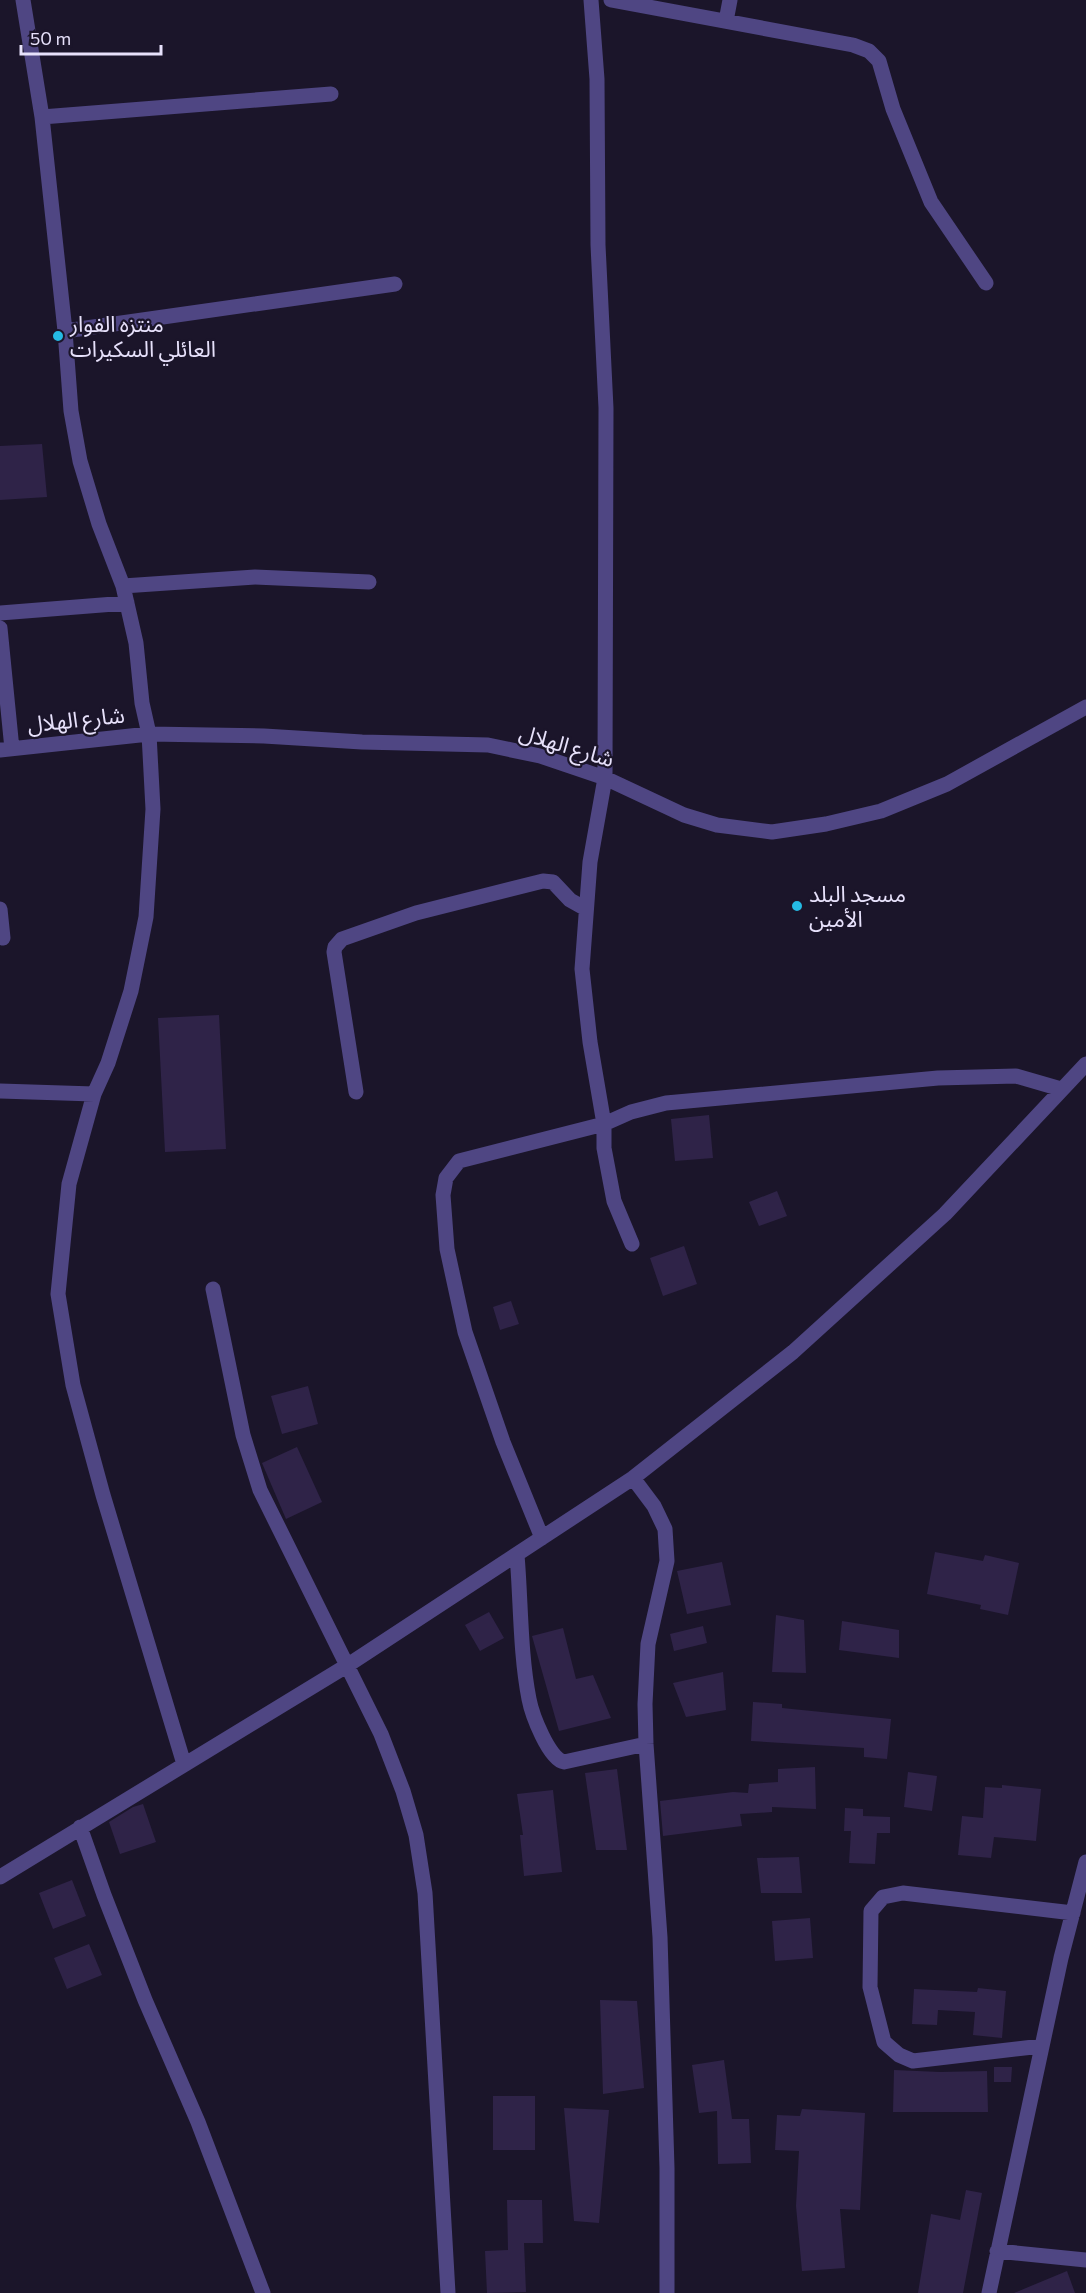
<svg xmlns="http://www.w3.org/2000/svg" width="1086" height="2293" font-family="Commissioner,'Noto Sans Arabic',sans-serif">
<rect width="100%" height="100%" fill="#1b152a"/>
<path fill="#2f2348" d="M42,444l5,53 -47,3v-54z
M219,1015l7,134 -61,3 -7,-134z
M709,1115l4,43 -38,3 -4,-42z
M777,1191l10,25 -28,10 -10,-24z
M684,1246l13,38 -34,12 -13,-38z
M511,1301l8,23 -19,6 -7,-23z
M308,1386l10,38 -36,10 -11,-38z
M297,1447l25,55 -36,17 -24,-56z
M935,1552l48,9 2,-6 34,8 -11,52 -28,-6 1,-4 -54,-11z
M722,1562l9,43 -44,9 -10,-43z
M489,1612l15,26 -24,13 -15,-26z
M776,1615l28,5 2,53 -34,-1z
M842,1621l57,9v28l-60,-8z
M703,1626l4,17 -33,8 -4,-17z
M563,1628l13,51 17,-4 18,43 -52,13 -27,-95z
M723,1672l3,38 -40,7 -13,-34z
M753,1702l29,2v4l109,11 -4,40 -23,-2v-9l-113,-7z
M815,1767l1,42 -44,-2v5l-32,2 2,12 -79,10 -3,-35 73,-9 15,1 1,-9 29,-2v-13z
M617,1769l10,81h-31l-11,-77z
M908,1772l29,4 -5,35 -28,-4z
M1002,1785l39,4 -5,52 -42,-4 -3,21 -33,-3 4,-39 21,2 2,-31 17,1z
M553,1790l9,82 -38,4 -4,-41h3l-6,-41z
M143,1804l13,38 -36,12 -11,-32 24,-15z
M845,1808l18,1v7l27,1v16h-13l-2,31 -26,-1 2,-32h-7z
M799,1857l3,36h-41l-4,-35z
M72,1880l14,36 -33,13 -14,-36z
M810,1918l3,40 -38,3 -3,-40z
M89,1944l13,31 -35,14 -13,-31z
M978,1988l28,3 -4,47 -29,-3 2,-23 -37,-2 -1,15 -25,-1 2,-35 63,3z
M600,2000l37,1 7,87 -41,6z
M724,2060l8,59h17l2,44 -33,1 -1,-53 -18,2 -7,-48z
M994,2067h18l-1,15h-17z
M894,2070l46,2 47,-1 1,41h-95z
M493,2096h42v54h-42z
M564,2108l45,2 -10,113 -25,-2z
M802,2109l63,4 -5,97 -20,-1 5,59 -43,3 -6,-65 3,-55 -24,-1 2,-35 23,1z
M966,2190l16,3 -19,100h-45l13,-79 29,6z
M507,2200h35l1,43h-19l2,49 -39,1 -2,-42 23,-1z
M1067,2271l8,22h-61z"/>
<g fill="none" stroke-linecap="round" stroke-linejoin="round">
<path stroke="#4f4683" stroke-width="15" d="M23,0l19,117 23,214 6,80 9,50 19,63 24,62 13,57 6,60 7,31 4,75 -7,108 -15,74 -23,72 -14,31 -25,90 -11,110 15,91 30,110 81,269
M591,0l6,79 1,166 8,163 -1,370 -15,84 -8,107 8,73 14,82v24l10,53 18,43
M611,0l242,45 16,6 10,10 14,48 38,93 55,81
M726,21l4,-21
M42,117l289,-23
M65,331l330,-47
M123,586l132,-9 114,5
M0,613l127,-10
M0,628l12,121
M0,750l149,-16 115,2 98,6 126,3 52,11 65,22 79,37 33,10 55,7 54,-8 55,-13 66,-27 139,-77
M0,909l3,29
M0,1091l94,3
M356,1092l-22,-140 1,-5 7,-8 74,-26 127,-32 10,1 17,18 16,9
M213,1289l30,146 17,55 121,244 22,57 13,44 9,58 23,400
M633,1478l21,28 11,23 2,32 -19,83 -3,60 1,40 14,193 7,231v125
M542,1538l-39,-96 -38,-110 -18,-83 -4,-54 3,-17 13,-17 145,-37 27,-12 35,-9 272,-25 78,-2 45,13
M517,1555c4,47 3,98 12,144 3,16 20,60 35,63l82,-18
M80,1827l24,68 41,105 53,122 65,171
M0,1877l348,-212 285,-187 160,-126 152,-138 141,-150
M1042,2046l-129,15 -14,-6 -15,-13 -14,-55 1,-76 12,-14 20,-4 170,20
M997,2251l89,9
M989,2293l72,-335 25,-96"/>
</g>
<g fill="#25bae4" stroke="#1b152a" stroke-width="2">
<circle cx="58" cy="336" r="6"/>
<circle cx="797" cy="906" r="6"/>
</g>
<g text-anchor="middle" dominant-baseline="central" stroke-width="4.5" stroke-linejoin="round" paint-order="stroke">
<g font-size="22" fill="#e7e1fb" stroke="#1b152a" text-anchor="start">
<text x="70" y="323">منتزه الفوار<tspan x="70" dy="25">العائلي السكيرات</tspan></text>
<text x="809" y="893">مسجد البلد<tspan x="809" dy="25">الأمين</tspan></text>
</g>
<g font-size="22" fill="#e7e1fb" stroke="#1b152a">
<text transform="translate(76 719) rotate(-6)">شارع الهلال</text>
<text transform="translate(567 745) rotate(17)">شارع الهلال</text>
</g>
</g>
<path d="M21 45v9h140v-9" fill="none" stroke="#e7e1fb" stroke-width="3"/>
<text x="30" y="45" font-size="18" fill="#e7e1fb" stroke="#1b152a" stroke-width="4.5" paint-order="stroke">50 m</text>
</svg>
